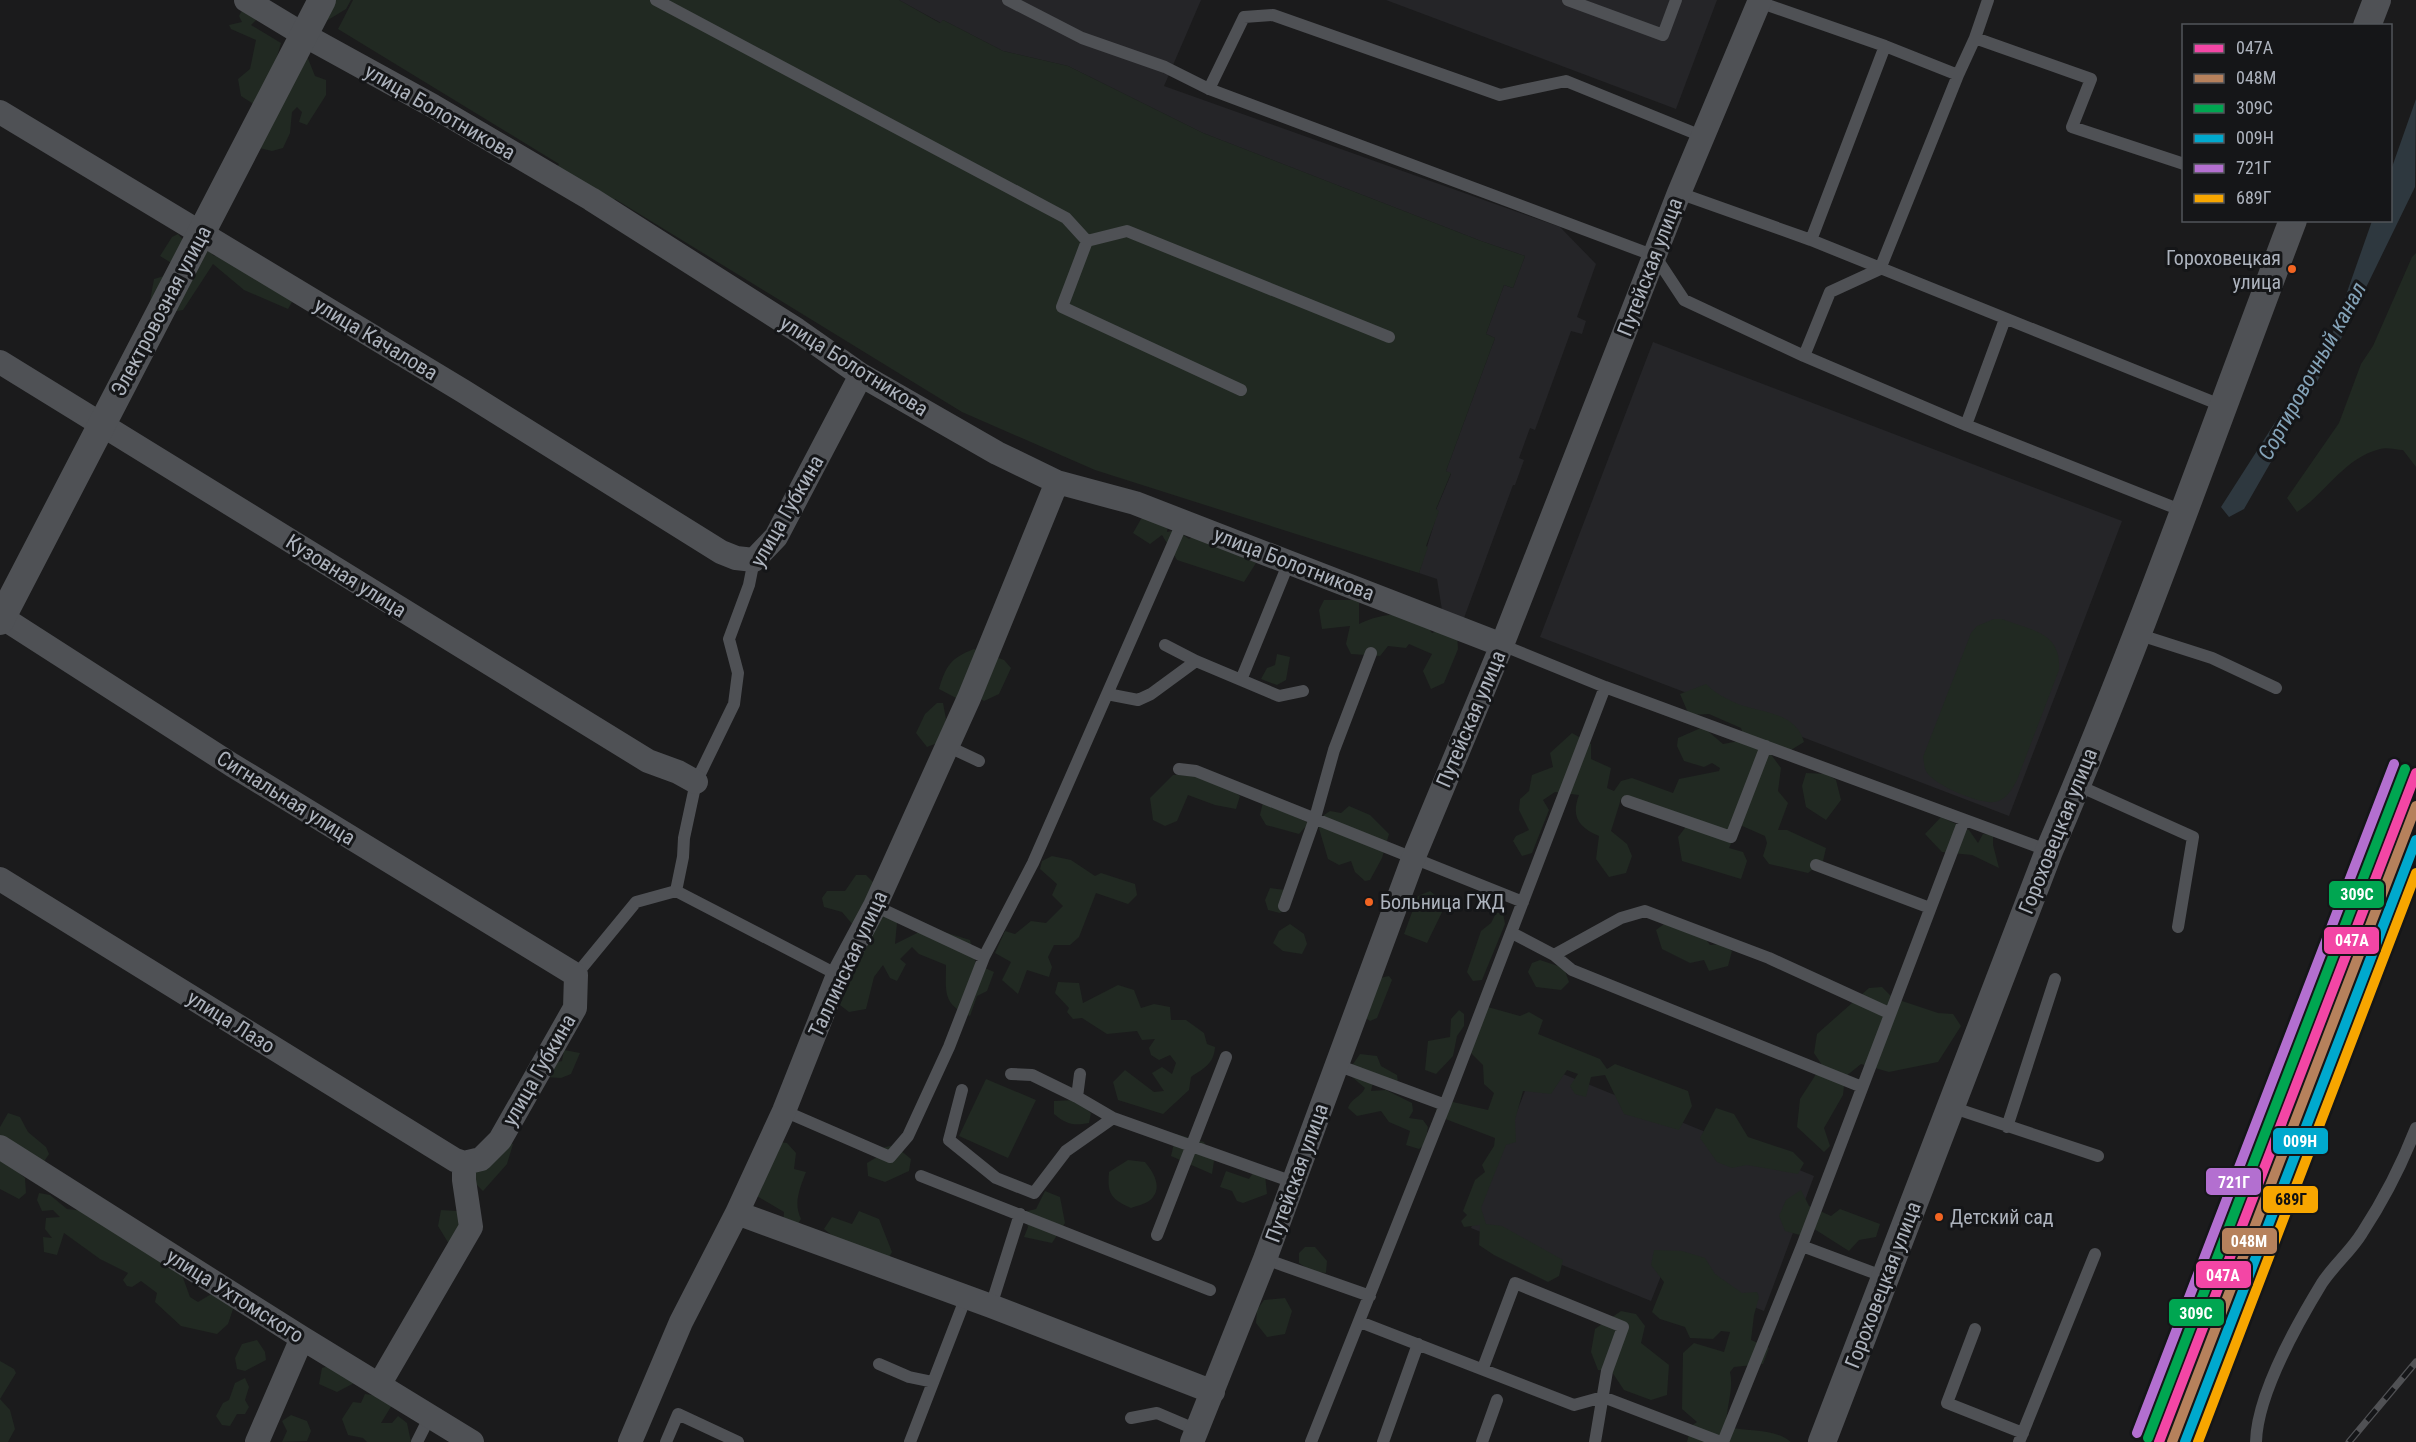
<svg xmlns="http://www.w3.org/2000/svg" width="2416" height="1442" font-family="'Roboto Condensed',sans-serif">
<rect width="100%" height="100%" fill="#1b1b1c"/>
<path fill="#252528" d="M899,0h302l-37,86 396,141 36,37 -19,53 9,4 -4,13 -11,-3 -36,99 -5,-2 -11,30 5,2 -9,25h-2l-49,133 -22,-8 -5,-31 -18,-6 19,-62 -2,-1 15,-36 -5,-3 49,-133 -9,-4 18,-49 9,3 12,-32 -44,-15 -278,-108 -135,-67 -65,-15 -60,-31 -2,3z
M1386,0h331l-41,109z
M1653,342l469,179 -113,295 -469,-179z
M1536,1063l278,113 -50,135 -101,-40 -12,30 -180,-73z"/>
<path fill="#212922" d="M314,0h37l-5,9 -23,14z
M353,0h546l41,23 3,-3 60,31 65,15 135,67 278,108 44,15 -12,32 -9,-3 -18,49 9,4 -49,133 5,2 -15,36 3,2 -13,35 2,1 -9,26 -324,-103 -133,-58 -347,-213 -3,7 -58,-33 5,-9 -221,-135z
M245,5l14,12 -8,8 30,18 -8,27 32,-19 10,25 11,4v15l-19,30 -8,-3 3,-10 -5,-5 -5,5 -2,21 -7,15 -11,3 -17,-4 8,-22 -11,-22 -11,-7 -3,-17 12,-10 6,-29 -25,-11 -2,-4 13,-3 -3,-6z
M178,234l6,7 20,3 10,12 18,-8 60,54 -4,7 -44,-19 -31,-26 -30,46 -19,3 -14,-12 4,-22 20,-6 -1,-9 -13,-8 12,-19z
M2416,253v214l-13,-17c-7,0 -16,-3 -23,-1 -36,9 -54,44 -83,63l-10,-14 52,-75 22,-59 12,-18 39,-89z
M1150,513l18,12 -1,7 9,-2 13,9 8,-5 59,29 -12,19 -67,-22 -15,-25 -12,9 -17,-11 8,-14z
M1324,600h33l2,3v21c23,-11 59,-17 73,9l14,-5 11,6 1,15 -14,34 -13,6 -8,-18 9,-17 -23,-10 -3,4 -18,-2 -8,10 -29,-2 -5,-10 4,-18 -28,3 -3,-19z
M1994,619h8c28,11 60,13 57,51l-42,110c-5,10 -12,21 -23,22 -15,2 -61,-17 -68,-31 -2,-4 -2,-10 -3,-14l48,-124 6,-7z
M974,649l30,11 7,8 -12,26 -15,7 -7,-4 -21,1 -17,-9c7,-24 12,-31 35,-40z
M1277,654l13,3 -4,23 -9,5 -16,-6 6,-11 8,-3z
M1706,684c9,9 20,15 32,20 24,9 58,8 66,38l-13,8 -27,-5 17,23 -3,23 10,12 -10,27h9l39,18 -3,13 -15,12 -39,-9 -6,-8 4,-13 -2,-7 -25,-11 -11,23 14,4 4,9 -6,18 -59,-18 -4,-24 7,-9 -1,-10 -63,-19 -10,32 16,13 5,12 -6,17 -17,4 -13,-18 3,-23c-21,-9 -28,-20 -20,-41l-24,-3 -12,8 6,10 -17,43 -10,3 -9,-15 3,-5 13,-6 -10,-20 1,-11 9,-8 3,-16 21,-8 -3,-14 22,-20 19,11v15l20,9 -4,20 7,3 7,-10 11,-3 41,15 6,-14 40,-8 1,-3 -8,-5 -8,4 -20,-6 -7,-15 1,-8 25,-11 20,17 22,-4 -4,-12 -32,-14 -20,1 -9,-21z
M937,703h6l3,16 -6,23 -13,5 -11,-14 9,-19z
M1806,773l21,1 9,6 5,20 -15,20 -20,-13 -4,-21z
M1173,775c27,-1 46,5 67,21l-4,13 -21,-4 -27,-10 -11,26 -12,5 -12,-6 -3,-22z
M1263,802l46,21 -10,11 -33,-9 -6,-10z
M1349,806l21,9 19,19 -7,24 -12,22 -5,1 -10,-9 -4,-11 -12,4 -11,-6 -10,-34 6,-10 6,-4 11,2z
M1941,817l28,13 9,13 5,-9 10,1v10l6,23 -27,-13 -30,-3 -17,-18z
M1052,856l19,4 24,16 6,-3 34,11 2,11 -9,9 -32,-11 -17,44 -9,8h-16l-6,12 4,10 -3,10 -22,-7 -9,24 -16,-14 9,-18 -16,-9 10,-22 10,3 16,-13 15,2 17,-17 -11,-11 5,-11 -17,-15 2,-8z
M856,875h10l10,10 6,18 12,10 3,10 -2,21 26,-13 10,8 6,-9 33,10 6,24 18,8 -7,19 -10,5 -7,20c-28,-12 -24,-24 -24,-51l-27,-11 -7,-7 -12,12 6,5 -9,17 -7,-3 -7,-13 -9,12 -8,32 -17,3 -9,-7 13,-80 -11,-13 -18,-5 -2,-9 5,-7h18z
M1270,888l22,3 -3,17 -9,5 -12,-3 -3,-10z
M1430,891l16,13 -19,39 -23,-9 14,-38z
M1496,913h7l2,11 -23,56 -9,1 -6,-9 14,-41 10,-8z
M1290,924l14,10 3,10 -5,10 -19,-3 -10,-8 6,-12z
M1664,924l41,14 5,7 13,-1 9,7 -4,15 -19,5 -5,-11 -14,3 -28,-14 -6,-19z
M1540,960l24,8 5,14 -8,8 -25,-3 -8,-15 4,-9z
M1389,976l3,4 -15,38 -7,3 -8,-6 13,-36z
M1058,982l21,1 4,20 35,-18 16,5 7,18 13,-4 16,3 1,13h15l18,13 3,11 8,3c-1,17 -11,21 -24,30l-2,13 -26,24 -45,-14 -5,-18 12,-12 29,22 10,-1 -12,-18 10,-6 10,7 4,-11 -6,-8 -11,5 -8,-5 -2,-7 6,-9 -13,1 -5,-9 -30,3 -25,-16 -9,1 -6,-7 2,-4 -14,-15z
M1882,987l11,11 45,15 15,1 8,12 -23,36 -49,10 -28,-8 -16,13 -2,18 -19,33 6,18 -6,6 -27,-25 3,-28 22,-34 -8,-12 3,-19 52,-46z
M1477,1004l43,12 9,-4 14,8 -5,14 62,25 7,10 8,-5 73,27 4,15 -13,24 -55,-16 -19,-39 -14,2 -5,20 -11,-3 -5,-8 8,-12 -11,-4 -16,24 -28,-3 -8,29 1,22 -10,3 -25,63 5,16 16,2 61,34 -4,16 -11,6 -54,-27 -15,-10 1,-20 -16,2 -3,-6 6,-6 -4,-4 12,-31 10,-8 -3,-7 12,-19 1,-8 -60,-23 2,-8 7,-7 44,10 6,-17 -10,-9 -1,-19 -12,-12z
M1459,1010l5,4v12l-7,10 -4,20 -17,18 -11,-4 3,-29 22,-4 1,-18z
M564,1050l16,3 -9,21 -10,4 -16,-1 9,-14 8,-2z
M1360,1054l17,2 4,10 16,9 1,7h-25l-2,9 15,-1 26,13 1,8 -4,7 14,2 5,7 -3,17 -6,5 -13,-4 4,-14 -21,-9 -8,-11 -24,5 -9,-8c3,-10 13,-11 17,-20l-13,-11 1,-13z
M986,1079l50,21 -28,58 -49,-22z
M1075,1100l16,13 -2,10c-16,3 -23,1 -35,-9v-13z
M1716,1108l18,6 14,23 45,15 11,11 -6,11 -51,-9 -15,3 -15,-6 -17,-24z
M8,1113l12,4 8,15 18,15 3,7 -6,9 -32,3 14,12 1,15 -7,6 -19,-10v-62z
M1176,1134l28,8 10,19 -2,13 -41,-18z
M504,1139l9,5 -6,20 -24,27 -11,-11 6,-15z
M779,1142l8,1 9,10 -2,16 12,3c-6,16 -13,31 -5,47l-7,11 -11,-4 1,-14 -27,-16z
M894,1145l17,14 -2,12 -24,11 -17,-6 -1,-13 10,-6 5,-9z
M1128,1160l17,2c9,11 19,27 4,39 -4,3 -13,5 -18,7 -20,-9 -24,-14 -22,-36z
M1255,1170l10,5 2,19 -24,9 -6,-2 -5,-10 -12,-4 6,-16 23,8z
M1801,1190l8,16 22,10 9,-7 40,15 -4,13 -17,3 -10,11 -41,-26 -8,10 -15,-4 -6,-15 7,-16z
M1045,1191l15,6 5,26 -13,20 -28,-6 4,-10 -4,-15 12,-3z
M39,1193l11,2 17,14 26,3 89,63 8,22 8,5 20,-12 16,16 -6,18 -11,10 -36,-8 -26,-24 2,-9 -16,-12 -9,6 -5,-1 -4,-6 5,-7 -28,-14 -36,-26 -7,22 -13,-3 -1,-15 9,1 -7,-9 1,-11 14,-1 -7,-7 -11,1 -5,-11z
M441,1210l31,2 -23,32 -11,-18z
M859,1211l20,8 13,33 -10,18 -11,-4 -47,-37 8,-12 20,7z
M1305,1247h10l12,14 -1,12 -15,-2 -12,-8v-10z
M1654,1250l28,1 23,7 10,16 27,19 15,-1 2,5 -5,18 -3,25 18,8 -6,16 -29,3 -4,5c4,17 -4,36 -4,54 22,7 47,1 65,16h-104l4,-16 6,-4 -15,-13 1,-56 11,-10 30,9 6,-20 -9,-1 -8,8 -23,-1 -5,-11 -25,-8 -8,-7 12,-30 -13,-17z
M1285,1298l7,13 -7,23 -18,3 -11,-14 1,-13 7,-10z
M1621,1311l15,3 9,12 -4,17 28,22 -2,30 -16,5 -27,-10 -12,-18 -14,-2 -7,-18 4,-23z
M257,1340l8,12 1,8 -21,11 -8,-2 -2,-11 7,-14z
M0,1361l14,8 2,4 -16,26 10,11 5,19 -7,13h-8z
M341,1362l17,19 -21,11 -18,-8 3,-16z
M245,1378l4,9 -4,13 4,7 -4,7h-8l-7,12 -8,-1 -6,-9 7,-13 6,-3 6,-17z
M365,1394l20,3 7,8 -11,18h11l6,-7 9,7 4,19h-44l-4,-4 -15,-3 -6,-16 11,-17 8,1z
M291,1415l16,6 4,10 -4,10 -25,1 5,-11 -5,-10z"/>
<path fill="#2e383f" d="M2416,99l-1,88 -77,158 -94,164 -15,8 -8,-10 112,-175 39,-111 18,-1 1,-50z"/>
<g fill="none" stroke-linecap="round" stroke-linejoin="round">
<path stroke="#4f5155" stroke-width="12" d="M656,0l410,218 21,23 40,-10 262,106
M1008,0l74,38 83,29 44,22 446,167 29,44 120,56 162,69 217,86
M1568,0l95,35 13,-35
M1759,2l126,44 73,29
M1975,38l116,41 -19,48 112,37
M1209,89l35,-72 29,-2 227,80 66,-14 138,56
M1679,193l132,47 412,166
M1811,240l74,-194
M1087,241l-25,66 179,83
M1804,356l26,-64 50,-23 78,-194 17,-37 13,-38
M1966,425l39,-106
M2137,634l75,24 64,30
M1165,645l31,16 83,35 24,-5
M1502,645l103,42 444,164
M1241,680l48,-118
M1107,694l31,6 13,-6 45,-33
M947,746l32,15
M1179,769l17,2 327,131
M2077,785l116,52 -15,90
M1627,801l104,36 35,-91
M1816,865l114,43
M676,891l162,84
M875,906l109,51
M1284,906l31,-88 19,-68 37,-97
M1512,933l42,22 18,15 290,117
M1554,955l67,-37 24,-7 124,47 120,55
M576,975l60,-73 40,-11 7,-34 1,-19 12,-56 38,-78 4,-31 -9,-34 20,-54 5,-25
M1337,1065l108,40
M1011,1074l21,1 45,22
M1080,1074l-3,23 36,21 180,64
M962,1090l-13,50 47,38 38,15 32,-42 47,-33
M1951,1107l147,49
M784,1111l106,46 18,-21 41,-89 35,-90 49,-94 150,-342
M2007,1127l48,-148
M921,1176l289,114
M1157,1235l69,-178
M1802,1246l83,31
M1265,1259l105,37
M991,1306l29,-92
M1360,1322l214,83 29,-8 118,45
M1975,1329l-28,74 76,30
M879,1364l30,13 24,5
M1483,1368l32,-85 108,44 -16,44 -12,71
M1131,1418l26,-5 40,17
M417,1442l13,-26
M666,1442l12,-28 60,28
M910,1442l56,-145
M1311,1442l134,-337 160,-418
M1383,1442l35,-98
M1482,1442l15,-42
M1723,1442l79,-196 162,-426
M2019,1442l76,-188
M2256,1442c1,-48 41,-118 66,-159 12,-18 29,-32 40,-50 21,-32 40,-69 54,-105"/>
<path stroke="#4f5155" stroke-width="24" d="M246,0l58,35 129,71 158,93 206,131 64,45 136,78 60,29 78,21 367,142
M0,112l463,279 258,161 15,6 18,2 22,-23 85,-162
M0,362l648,399 30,11 18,10
M0,616l232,149 344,210 -1,33 -75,132 -19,19 -17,4v17l7,47 -92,158
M0,879l455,281 9,3
M0,1147l302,191 170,104
M737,1213l254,93 222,86
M257,1442l45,-104
M630,1442l51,-120 56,-109 47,-102 54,-136 37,-69 94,-208 88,-216
M1192,1442l73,-183 148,-400 89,-214 177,-452 81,-193"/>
<path stroke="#4f5155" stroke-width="28" d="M2367,26l10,-26
M0,621l322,-621
M1822,1442l227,-591c89,-207 164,-420 244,-631"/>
<defs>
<path id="rail" d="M2349,1442l67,-80"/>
</defs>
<use href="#rail" stroke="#505154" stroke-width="7"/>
<use href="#rail" stroke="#151618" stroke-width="4.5" stroke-dasharray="14" stroke-linecap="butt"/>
<defs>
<path id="rail-1" d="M2159,1442l257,-669"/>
<path id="rail-2" d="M2172,1442l244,-636"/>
<path id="rail-3" d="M2148,1438l257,-669"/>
<path id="rail-4" d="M2185,1442l231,-602"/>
<path id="rail-5" d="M2137,1433l257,-669"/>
<path id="rail-6" d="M2198,1442l218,-569"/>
</defs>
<use href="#rail-1" stroke="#151618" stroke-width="15"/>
<use href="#rail-2" stroke="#151618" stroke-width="15"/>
<use href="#rail-3" stroke="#151618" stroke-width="15"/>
<use href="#rail-4" stroke="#151618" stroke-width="15"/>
<use href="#rail-5" stroke="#151618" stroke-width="15"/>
<use href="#rail-6" stroke="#151618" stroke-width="15"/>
<use href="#rail-1" stroke="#f346a5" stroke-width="10"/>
<use href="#rail-2" stroke="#b6815c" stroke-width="10"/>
<use href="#rail-3" stroke="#00a651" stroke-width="10"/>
<use href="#rail-4" stroke="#00a9ce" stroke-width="10"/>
<use href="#rail-5" stroke="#b36fd0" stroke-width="10"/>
<use href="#rail-6" stroke="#f7a600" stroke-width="10"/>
</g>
<g fill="#f26522" stroke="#151618" stroke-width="2">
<circle cx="2292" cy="269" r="5"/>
<circle cx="1369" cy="902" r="5"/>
<circle cx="1939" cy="1217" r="5"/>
</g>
<g text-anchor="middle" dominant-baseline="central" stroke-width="6" stroke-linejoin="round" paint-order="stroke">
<g font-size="20" fill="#adb3bd" stroke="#151618" text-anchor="start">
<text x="2281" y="258" text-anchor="end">Гороховецкая<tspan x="2281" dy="24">улица</tspan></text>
<text x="1380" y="902">Больница ГЖД</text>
<text x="1950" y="1217">Детский сад</text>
</g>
<g font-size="21" fill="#adb3bd" stroke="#151618">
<text transform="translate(440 112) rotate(30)">улица Болотникова</text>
<text transform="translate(1650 267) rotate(-69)">Путейская улица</text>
<text transform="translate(161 311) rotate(-62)">Электровозная улица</text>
<text transform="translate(376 339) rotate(31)">улица Качалова</text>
<text transform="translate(854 366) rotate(32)">улица Болотникова</text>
<text transform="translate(787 511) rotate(-60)">улица Губкина</text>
<text transform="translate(1294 564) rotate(21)">улица Болотникова</text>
<text transform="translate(346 576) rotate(32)">Кузовная улица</text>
<text transform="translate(1471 719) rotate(-67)">Путейская улица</text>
<text transform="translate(286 798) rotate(32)">Сигнальная улица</text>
<text transform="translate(2058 831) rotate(-68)">Гороховецкая улица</text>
<text transform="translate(848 964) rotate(-65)">Таллинская улица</text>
<text transform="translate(231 1022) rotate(32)">улица Лазо</text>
<text transform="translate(539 1070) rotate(-60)">улица Губкина</text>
<text transform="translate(1297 1173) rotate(-70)">Путейская улица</text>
<text transform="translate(1883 1285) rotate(-69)">Гороховецкая улица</text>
<text transform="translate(235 1296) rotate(32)">улица Ухтомского</text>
</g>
<g font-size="22" font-style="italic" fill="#84a3b8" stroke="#151618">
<text transform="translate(2312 371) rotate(-61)">Сортировочный канал</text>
</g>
</g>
<g stroke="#151618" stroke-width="2">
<rect x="2328" y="880" width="57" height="29" rx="6" fill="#00a651"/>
<rect x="2323" y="926" width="57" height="29" rx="6" fill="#f346a5"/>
<rect x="2272" y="1127" width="57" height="28" rx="6" fill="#00a9ce"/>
<rect x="2205" y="1167" width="57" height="29" rx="6" fill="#b36fd0"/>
<rect x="2262" y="1185" width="57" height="29" rx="6" fill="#f7a600"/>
<rect x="2221" y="1227" width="57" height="28" rx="6" fill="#b6815c"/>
<rect x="2195" y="1260" width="57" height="29" rx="6" fill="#f346a5"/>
<rect x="2168" y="1298" width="57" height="29" rx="6" fill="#00a651"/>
</g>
<g font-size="16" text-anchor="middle" font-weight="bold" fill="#fff">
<text x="2357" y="900">309С</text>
<text x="2352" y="946">047А</text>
<text x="2300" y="1147">009Н</text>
<text x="2234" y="1188">721Г</text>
<text x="2249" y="1247">048М</text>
<text x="2223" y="1281">047А</text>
<text x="2196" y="1319">309С</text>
</g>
<g font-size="16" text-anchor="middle" font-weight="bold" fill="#111">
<text x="2291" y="1205">689Г</text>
</g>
<rect x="2182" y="24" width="210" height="198" fill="#151618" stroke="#52555a" stroke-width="1.5"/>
<rect x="2194" y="44" width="30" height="9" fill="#f346a5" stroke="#52555a" stroke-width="1.5"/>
<text x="2236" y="54" font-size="18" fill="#adb3bd">047А</text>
<rect x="2194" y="74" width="30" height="9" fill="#b6815c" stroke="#52555a" stroke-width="1.5"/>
<text x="2236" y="84" font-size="18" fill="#adb3bd">048М</text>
<rect x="2194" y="104" width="30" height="9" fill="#00a651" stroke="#52555a" stroke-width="1.5"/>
<text x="2236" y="114" font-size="18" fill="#adb3bd">309С</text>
<rect x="2194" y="134" width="30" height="9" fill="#00a9ce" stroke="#52555a" stroke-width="1.5"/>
<text x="2236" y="144" font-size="18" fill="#adb3bd">009Н</text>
<rect x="2194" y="164" width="30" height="9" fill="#b36fd0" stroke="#52555a" stroke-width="1.5"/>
<text x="2236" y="174" font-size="18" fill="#adb3bd">721Г</text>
<rect x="2194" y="194" width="30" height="9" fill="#f7a600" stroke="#52555a" stroke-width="1.5"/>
<text x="2236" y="204" font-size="18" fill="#adb3bd">689Г</text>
</svg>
